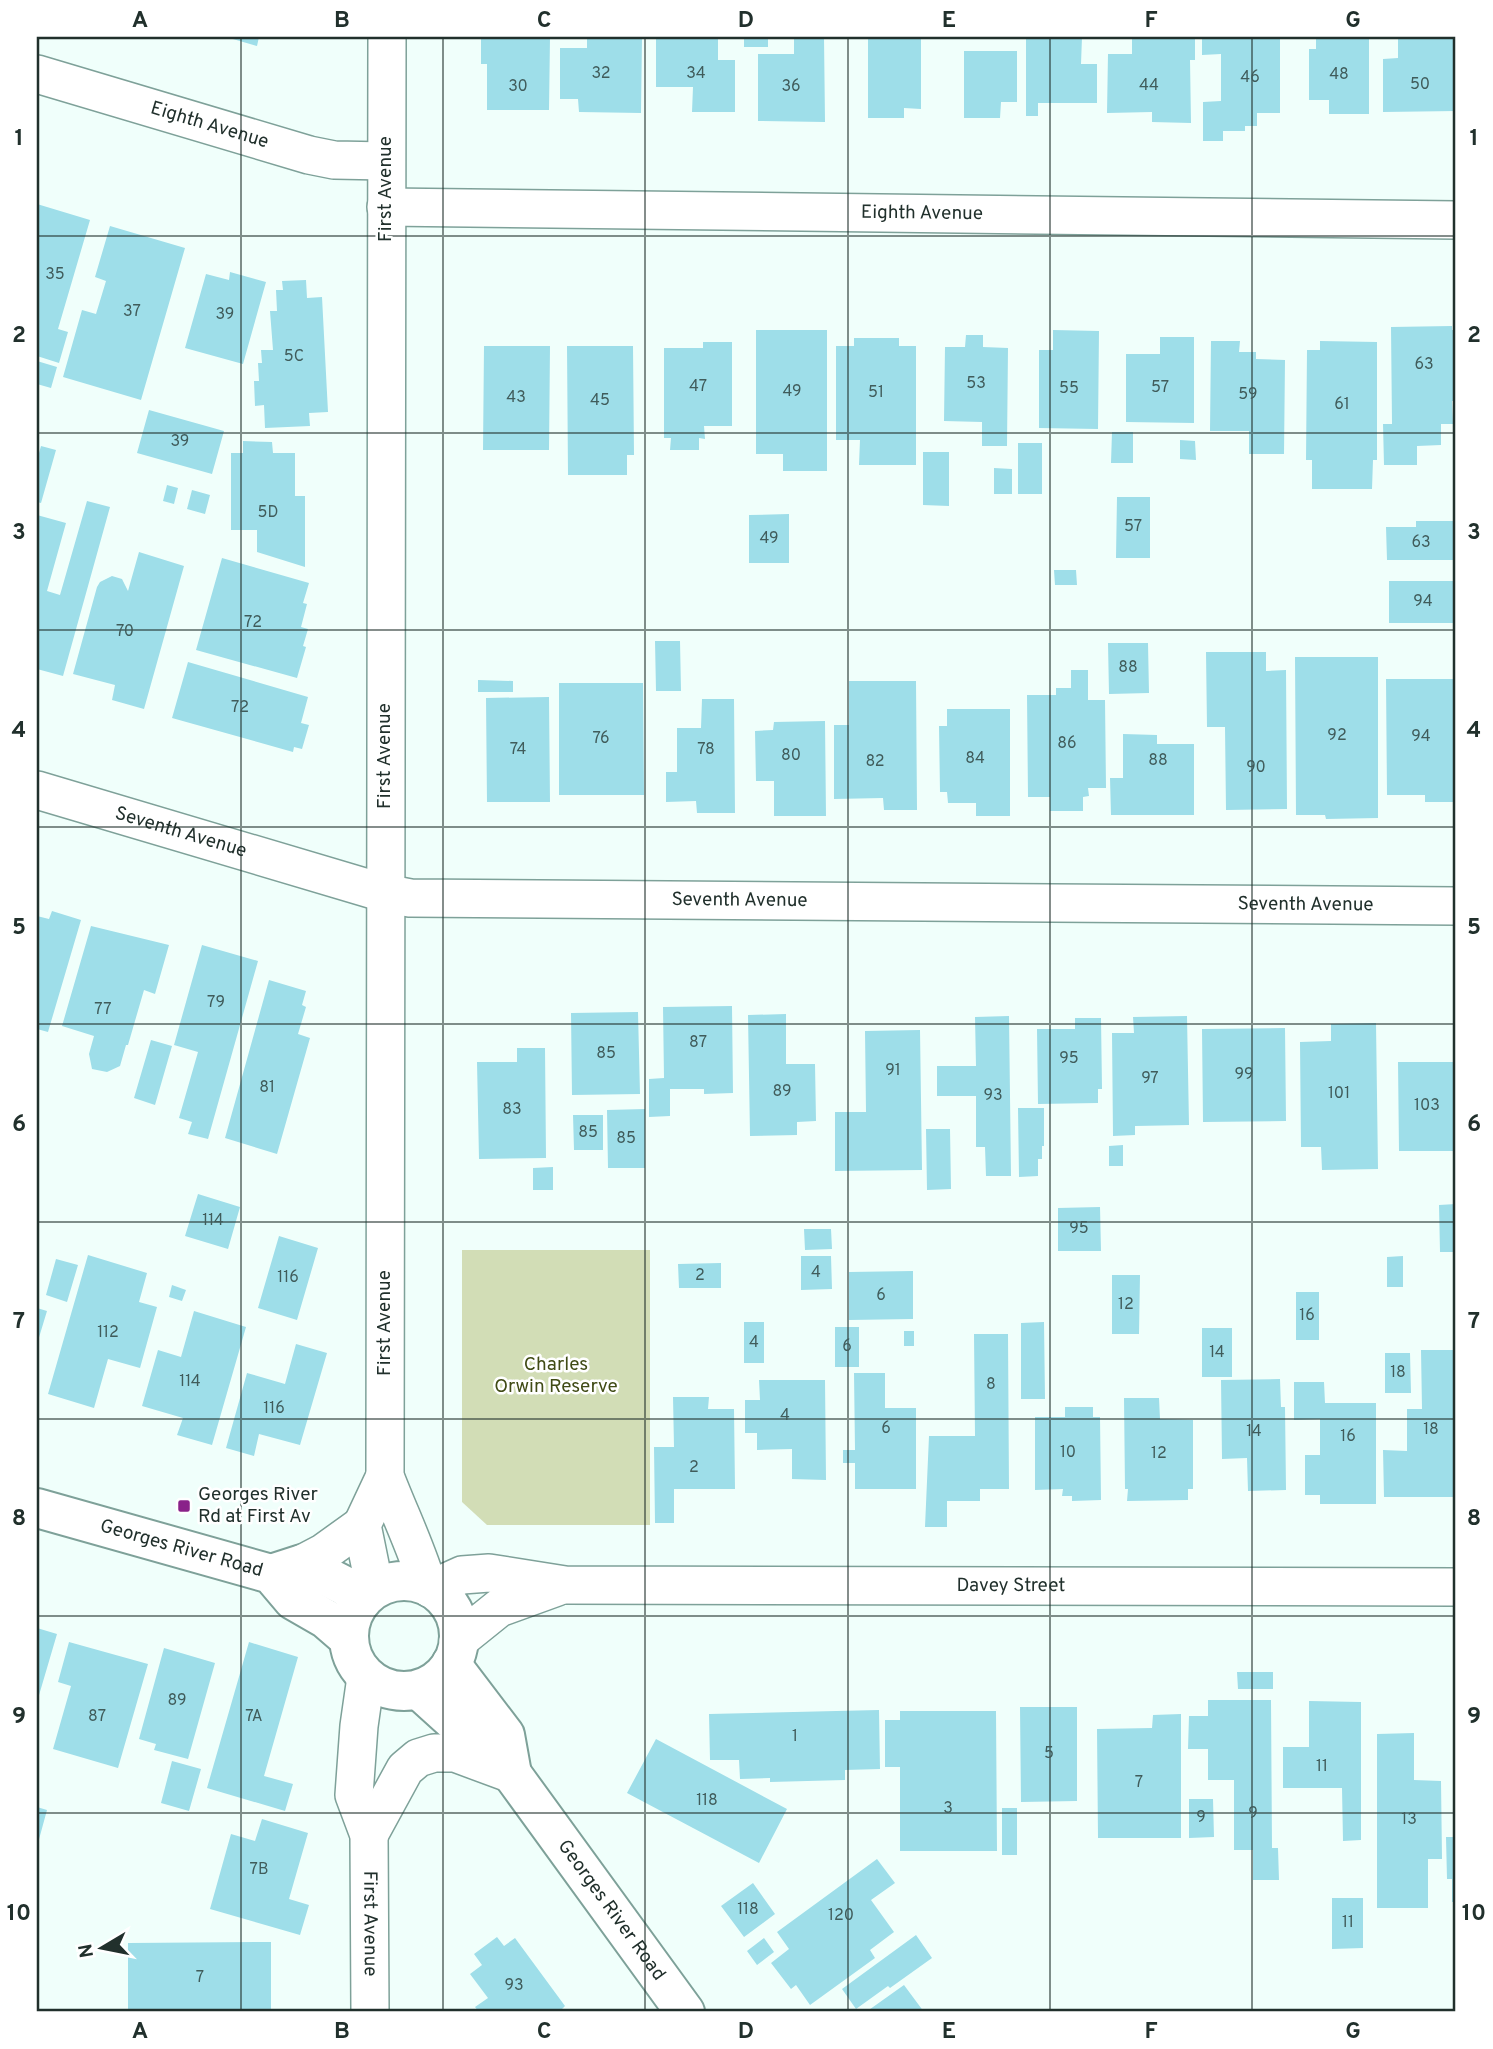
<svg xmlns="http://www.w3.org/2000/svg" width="1493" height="2049" font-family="Overpass,sans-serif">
<rect width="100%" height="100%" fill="#f0fffb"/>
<path fill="#d2ddb6" d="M462,1250h188v275h-163l-25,-23z"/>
<path fill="#9edee9" d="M226,37h33l-2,9z
M481,37h69l-1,73h-62v-46h-6z
M587,37h55l-1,76 -62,-1 -1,-13h-18v-51h27z
M656,37h62v23h17v52h-43l1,-25h-37z
M744,37h24v10h-24z
M794,37h30l1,85 -67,-1v-67h36z
M868,37h53v72l-17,-1v10h-36z
M1026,37h56l-1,27h16v39h-59v13h-12z
M1132,37h63v23h-5l1,63 -39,-1v-10l-45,1 1,-59h24z
M1202,37h78v76h-23v13h-12v5h-22v10h-20v-39l18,-1v-47l-19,1z
M1316,37h53v77h-40v-14h-20v-51h7z
M1398,37h58v74l-73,1v-53l15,-1z
M964,51h53v51h-16l-1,16h-36z
M37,204l53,16 -32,109 10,3 -9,31 -22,-7z
M110,226l75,22 -44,152 -78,-23 19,-67 14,4 10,-33 -11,-4z
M230,272l36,10 -23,82 -58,-16 21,-74 23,6z
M306,280l1,18 15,-1 6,115 -19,1 1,13 -45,2 -1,-23 -9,1 -1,-25h5l-1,-18h4l-1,-13h12l-3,-39h7l-1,-21h7l-1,-9z
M1452,326v4h4v71h-4l1,23h-12v21l-24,1v19h-33l-1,-41h9l-1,-97z
M756,330h71v141h-44v-17h-27z
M1053,330l46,1 -1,98 -59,-1v-78h14z
M966,335h17v12l25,1 -1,98h-25v-24l-38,-1 1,-74h20z
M1160,337h34v86l-68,-1v-68h34z
M854,338h45v8h17v119h-57l1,-25h-24v-94h18z
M1211,341h29l-1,11h17v7l29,1 -1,94h-35v-23h-39z
M1320,341l57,1v118h-4l-1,29h-60v-29h-6l1,-110h13z
M703,342h29v84h-28l1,13 -6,-1v12h-29l1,-12h-7v-90h39z
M484,346h66l-1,104h-66z
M567,346h66l1,109h-7v20h-59z
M37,361l20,6 -6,21 -14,-4z
M149,410l75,21 -12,43 -75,-21z
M1112,432h21v31h-22z
M1180,440l15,1 1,19 -16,-1z
M243,441l29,1 1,11h22v43h10v71l-48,-15v-22h-26v-77h12z
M1018,443h24v51h-24z
M41,446l15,4 -15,53 -4,-1v-42z
M923,452h26v54l-26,-1z
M994,468l18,1v25h-18z
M167,485l11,3 -4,16 -11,-3z
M192,490l18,5 -5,19 -18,-5z
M1117,497h33v61h-34z
M87,501l23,6 -47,169 -26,-7v-154l29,8 -19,68 13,4z
M789,514v49h-40v-48z
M1416,521h40v39h-69l-1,-33h30z
M139,552l45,14 -40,143 -32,-9 3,-15 -42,-11 24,-87 3,-5 12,-6 10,3 6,12z
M222,558l87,25 -6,20 4,1 -6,23 7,2 -5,17 3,1 -9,31 -101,-28z
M1054,570h22l1,15h-22z
M1389,581h67v42h-67z
M655,641h25l1,50h-25z
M1108,643h40l1,50 -40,1z
M1206,652h60v19l20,-1 1,139 -61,1 -1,-83h-18z
M1295,657h83v161l-52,1 -1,-4h-29z
M188,662l120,35 -7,26 8,2 -7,24 -8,-2 -1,5 -121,-34z
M1071,670h17v30h17l1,88h-18l1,8 -6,1v14h-33v-14h-22l-1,-102h29v-7h15z
M1386,679h70v123h-31v-7h-38z
M478,680l35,1v11h-35z
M849,681h67l1,129h-33l-1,-12 -49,1v-74h15z
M559,683h84l1,112h-85z
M549,697l1,105h-63l-1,-104z
M702,699h32l1,114h-38l-1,-12 -30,1v-30h11v-44h24z
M947,709h63v107h-34v-13h-28l-1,-11h-7l-1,-66h8z
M825,721l1,95h-52v-35h-18l-1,-50 18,-1 1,-8z
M1123,734l34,1v9h37v71h-83l-1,-37h13z
M52,911l29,9 -33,112 -11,-3v-113l12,3z
M91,926l78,19 -14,49 -11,-4 -16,55h-2l-6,21 -13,6 -15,-3 -3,-15 5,-18 -32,-10z
M202,945l56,16 -50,178 -20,-5 4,-12 -13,-4 19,-66 -24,-7z
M269,980l37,11 -4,14 4,2 -8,27 12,4 -33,116 -52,-16z
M732,1006l1,87 -29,1v-5h-34v27l-21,1v-38l15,-1 -1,-71z
M638,1012l2,82 -68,1 -1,-82z
M786,1014v50h29l1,57 -19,1v13l-47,1 -2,-121z
M1009,1016l2,160h-25l-1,-29h-9v-51h-39v-30h39l-1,-49z
M1187,1016l2,109 -54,1v9l-22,1 -1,-103h22l-1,-16z
M1075,1018h26l1,71h-4v14l-60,1 -1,-75h38z
M1376,1023l2,146 -56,1 -1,-23h-20l-1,-105 31,-1v-17z
M1285,1028l1,93 -83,1 -1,-93z
M920,1030l2,140 -87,1v-59h31l-1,-81z
M151,1040l21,6 -17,59 -21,-7z
M517,1048h28l1,110 -67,1 -2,-97h40z
M1398,1062h58v89h-57z
M1018,1108h26v38h-2v13h-4v17l-19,1z
M645,1109v59h-37l-1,-58z
M573,1115h30v35h-29z
M926,1129h24l1,60 -24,1z
M1123,1145v21h-14v-20z
M553,1167v23h-20v-22z
M198,1194l42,13 -12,42 -43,-13z
M1456,1204v48h-16l-1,-47z
M1100,1207l1,44h-43v-43z
M804,1229h27l1,20 -27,1z
M279,1236l39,12 -21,72 -39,-12z
M88,1255l59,18 -8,29 18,5 -17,61 -32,-9 -14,49 -46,-14z
M801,1256h30l1,33 -31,1z
M1403,1256v31h-16v-30z
M56,1259l22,6 -11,37 -21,-7z
M721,1263v25h-42l-1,-24z
M913,1271v48l-64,1v-48z
M1112,1275h28l-1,59h-27z
M172,1285l14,5 -4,11 -13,-4z
M1296,1292h23v48h-23z
M37,1308l10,3 -10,33z
M194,1311l52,16 -34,118 -35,-10 6,-17 -41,-12 16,-56 23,7z
M744,1322h20v41h-20z
M1044,1322l1,77h-24v-76z
M835,1327h24v40h-24z
M1202,1328h30v49h-30z
M904,1331h10v15h-10z
M974,1334h34l1,155h-29v12h-33v26h-22l4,-91h46z
M296,1344l31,9 -27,92 -41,-11 -5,22 -28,-8 21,-75 38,11z
M1421,1350h35v147h-72l-1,-47 24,1v-42h15z
M1385,1353h25l1,40h-26z
M854,1373h31v35h31v81h-61v-26h-12v-13h12z
M1280,1379l1,28h4l1,83 -38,1 -1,-33 -25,1 -1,-79z
M759,1380h66l1,100 -34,-1v-30l-35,1v-17h-12v-33h15z
M1294,1382h30l1,21h51v101h-56v-9h-15v-40h15v-36l-26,1z
M673,1397h36l-1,12h26l1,80h-61v34h-19l-1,-76h20z
M1124,1398h35l1,21 33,1v69h-5v11l-61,1 1,-12h-3z
M1065,1407h28v10h7l1,83 -29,1v-5h-10l1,-7 -28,1v-73h30z
M37,1628l20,6 -20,68z
M69,1642l79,22 -30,104 -65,-19 18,-63 -13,-4z
M249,1642l49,15 -34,119 29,8 -8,27 -78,-23z
M164,1648l51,15 -27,96 -34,-9 2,-6 -17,-5z
M1237,1672h36v17h-35z
M1208,1700h63l1,148h6l1,32h-26v-30h-19v-70h-26v-31h-20l1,-33h19z
M1309,1701l52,1v138l-18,1 -1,-53h-59v-41h26z
M1020,1707h57v94l-56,1z
M879,1710l1,59 -35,1v10l-75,2v-4l-30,1 -1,-19h-29l-1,-46z
M900,1711h96l1,140h-97v-84h-15v-47h15z
M1181,1714v124h-83l-1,-109 55,-1 1,-13z
M1414,1733v47l27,1 1,78h-14v49h-51v-174z
M656,1739l131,70 -28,54 -132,-70z
M172,1761l29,8 -12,42 -28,-8z
M1189,1799h24l1,38 -25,1z
M37,1807l10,3 -9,33h-1z
M1002,1808h15v47h-15z
M262,1819l46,14 -19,66 20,6 -9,30 -90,-26 21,-75 24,7z
M1446,1837h10v65h-4v-23h-5z
M877,1859l18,24 -24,17 23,32 -24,18 5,8 -65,47 -14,-20 -5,4 -20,-26 18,-14 -12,-17z
M753,1883l22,31 -31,23 -23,-31z
M1332,1898h31v50l-31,1z
M916,1935l16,23 -42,30 -2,-2 -32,23 -14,-20z
M497,1937l7,9 11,-8 50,68 -6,6h-80l-4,-5 13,-9 -18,-24 12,-9 -8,-11z
M764,1938l10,14 -17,13 -10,-14z
M271,1942v70h-143v-69z
M904,1985l20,27h-58z"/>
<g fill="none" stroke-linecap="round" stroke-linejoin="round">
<defs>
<g id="street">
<path d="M387,37l-2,1439c14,37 32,73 43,111"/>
<path id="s1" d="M37,74l272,81 25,5 52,1"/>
<path id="s2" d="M386,207l1070,13"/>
<path id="s3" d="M37,790l347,103 26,5 1046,8"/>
<path d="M302,1564l21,-11 39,-28"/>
<path d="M375,1589l-13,-64 23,-49"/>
<path id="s4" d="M431,1589l31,-14 27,-2 76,12 891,2"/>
<path d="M458,1641l41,-33 58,-21"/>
<path id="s5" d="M366,1677l-7,49 -5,69 15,40 1,177"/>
<path d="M369,1835l36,-66 13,-11 16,-5h21l54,20"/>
</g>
<g id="secondary">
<path id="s6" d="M37,1508l234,66 22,26 33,19 22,19"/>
<path d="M271,1574l31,-10 43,22 17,14"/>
<circle cx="404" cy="1636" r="55"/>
<path d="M451,1664l54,71 7,39"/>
<path id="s7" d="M419,1690l93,84 173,238"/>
</g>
</defs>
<use href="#street" stroke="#7ea199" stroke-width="40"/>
<use href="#secondary" stroke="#7ea199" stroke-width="42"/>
<use href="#street" stroke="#fff" stroke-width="37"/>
<use href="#secondary" stroke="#fff" stroke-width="38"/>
</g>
<path fill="none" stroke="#21302c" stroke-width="2" stroke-opacity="0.55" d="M241,37v1975M443,37v1975M645,37v1975M848,37v1975M1050,37v1975M1252,37v1975M37,236h1419M37,433h1419M37,630h1419M37,827h1419M37,1024h1419M37,1222h1419M37,1419h1419M37,1616h1419M37,1813h1419"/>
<rect fill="#892289" stroke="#fff" stroke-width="2.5" x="177" y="1499" width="14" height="14" rx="3.5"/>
<g text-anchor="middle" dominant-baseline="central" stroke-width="5" stroke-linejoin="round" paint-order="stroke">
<g font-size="16" fill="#405c5b">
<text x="601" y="74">32</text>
<text x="696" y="74">34</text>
<text x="1339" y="75">48</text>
<text x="1250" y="78">46</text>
<text x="1420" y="85">50</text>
<text x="1149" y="86">44</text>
<text x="518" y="87">30</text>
<text x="791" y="87">36</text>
<text x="55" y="275">35</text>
<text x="132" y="312">37</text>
<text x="225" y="315">39</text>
<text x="294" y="357">5C</text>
<text x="1424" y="365">63</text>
<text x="976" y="384">53</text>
<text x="698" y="387">47</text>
<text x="1160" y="388">57</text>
<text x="1069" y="389">55</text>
<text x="792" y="392">49</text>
<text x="876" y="393">51</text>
<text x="1248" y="395">59</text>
<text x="516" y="398">43</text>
<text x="600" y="401">45</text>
<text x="1342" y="405">61</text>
<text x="180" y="442">39</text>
<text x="268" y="513">5D</text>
<text x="1133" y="527">57</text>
<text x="769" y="539">49</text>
<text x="1421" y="543">63</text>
<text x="1423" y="602">94</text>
<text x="253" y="623">72</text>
<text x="125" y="632">70</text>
<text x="1128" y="668">88</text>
<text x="240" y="708">72</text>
<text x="1337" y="736">92</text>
<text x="1421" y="737">94</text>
<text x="601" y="739">76</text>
<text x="1067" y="744">86</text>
<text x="518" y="750">74</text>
<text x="706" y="750">78</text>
<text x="791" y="756">80</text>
<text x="975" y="759">84</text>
<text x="1158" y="761">88</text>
<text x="875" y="762">82</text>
<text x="1256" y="768">90</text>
<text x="216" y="1003">79</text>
<text x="103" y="1010">77</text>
<text x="698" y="1043">87</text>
<text x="606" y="1054">85</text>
<text x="1069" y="1059">95</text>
<text x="893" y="1071">91</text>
<text x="1244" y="1075">99</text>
<text x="1150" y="1079">97</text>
<text x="267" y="1088">81</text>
<text x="782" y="1092">89</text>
<text x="1339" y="1094">101</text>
<text x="993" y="1096">93</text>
<text x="1427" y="1106">103</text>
<text x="512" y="1110">83</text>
<text x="588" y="1133">85</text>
<text x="626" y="1139">85</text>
<text x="213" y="1221">114</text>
<text x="1079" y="1229">95</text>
<text x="816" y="1273">4</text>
<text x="700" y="1276">2</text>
<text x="288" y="1278">116</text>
<text x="881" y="1296">6</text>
<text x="1126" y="1305">12</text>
<text x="1307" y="1316">16</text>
<text x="108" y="1333">112</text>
<text x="754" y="1343">4</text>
<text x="847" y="1347">6</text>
<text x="1217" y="1353">14</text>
<text x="1398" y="1373">18</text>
<text x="190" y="1382">114</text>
<text x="991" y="1385">8</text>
<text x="274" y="1409">116</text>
<text x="785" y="1416">4</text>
<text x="886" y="1429">6</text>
<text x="1431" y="1430">18</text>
<text x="1254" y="1432">14</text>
<text x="1348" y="1437">16</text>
<text x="1068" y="1453">10</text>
<text x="1159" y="1454">12</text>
<text x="694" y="1468">2</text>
<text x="177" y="1701">89</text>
<text x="97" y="1717">87</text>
<text x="254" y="1717">7A</text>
<text x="795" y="1737">1</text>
<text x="1049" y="1754">5</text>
<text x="1322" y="1767">11</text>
<text x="1139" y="1783">7</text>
<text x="707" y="1801">118</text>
<text x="948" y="1809">3</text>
<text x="1253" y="1814">9</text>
<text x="1201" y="1818">9</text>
<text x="1409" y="1820">13</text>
<text x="259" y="1870">7B</text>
<text x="748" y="1910">118</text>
<text x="841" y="1916">120</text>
<text x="1348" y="1923">11</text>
<text x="200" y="1978">7</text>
<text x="514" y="1986">93</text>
</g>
<g font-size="19" fill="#21302c" stroke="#fff">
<text stroke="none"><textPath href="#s1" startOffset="180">Eighth Avenue</textPath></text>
<text transform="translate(386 189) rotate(-90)">First Avenue</text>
<text stroke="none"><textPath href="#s2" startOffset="536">Eighth Avenue</textPath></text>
<text transform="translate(385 756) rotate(-90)">First Avenue</text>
<text stroke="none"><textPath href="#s3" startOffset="150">Seventh Avenue</textPath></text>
<text stroke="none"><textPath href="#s3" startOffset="718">Seventh Avenue</textPath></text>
<text stroke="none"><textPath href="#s3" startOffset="1284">Seventh Avenue</textPath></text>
<text transform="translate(385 1323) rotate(-90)">First Avenue</text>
<text stroke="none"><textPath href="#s6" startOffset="150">Georges River Road</textPath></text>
<text stroke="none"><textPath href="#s4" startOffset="584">Davey Street</textPath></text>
<text stroke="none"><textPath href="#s7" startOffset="294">Georges River Road</textPath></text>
<text stroke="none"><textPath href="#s5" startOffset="250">First Avenue</textPath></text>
</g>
<g font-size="19" fill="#404b15" stroke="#fff">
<text x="556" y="1365">Charles<tspan x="556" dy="22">Orwin Reserve</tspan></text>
</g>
<g font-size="19" fill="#21302c" stroke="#fff" text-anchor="start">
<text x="198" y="1495">Georges River<tspan x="198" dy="22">Rd at First Av</tspan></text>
</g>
</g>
<rect width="1493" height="2049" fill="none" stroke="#ffffff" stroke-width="77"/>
<g transform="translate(102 1948) rotate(260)" stroke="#ffffff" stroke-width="5" paint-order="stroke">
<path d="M0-5L12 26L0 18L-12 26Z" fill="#21302c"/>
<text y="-10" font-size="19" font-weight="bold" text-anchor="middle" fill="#21302c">N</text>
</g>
<rect x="38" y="38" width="1416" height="1972" fill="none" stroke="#21302c" stroke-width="2.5"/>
<g font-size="23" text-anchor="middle" font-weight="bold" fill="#21302c">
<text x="140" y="27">A</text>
<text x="342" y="27">B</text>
<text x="544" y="27">C</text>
<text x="746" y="27">D</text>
<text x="949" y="27">E</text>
<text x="1151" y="27">F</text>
<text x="1353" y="27">G</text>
<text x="19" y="145">1</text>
<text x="1474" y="145">1</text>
<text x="19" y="342">2</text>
<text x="1474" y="342">2</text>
<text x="19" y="539">3</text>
<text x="1474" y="539">3</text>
<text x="19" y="737">4</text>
<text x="1474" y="737">4</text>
<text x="19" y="934">5</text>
<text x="1474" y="934">5</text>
<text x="19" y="1131">6</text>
<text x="1474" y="1131">6</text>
<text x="19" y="1328">7</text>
<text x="1474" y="1328">7</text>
<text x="19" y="1525">8</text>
<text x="1474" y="1525">8</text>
<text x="19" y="1723">9</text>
<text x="1474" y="1723">9</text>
<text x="19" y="1920">10</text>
<text x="1474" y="1920">10</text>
<text x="140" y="2038">A</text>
<text x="342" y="2038">B</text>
<text x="544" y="2038">C</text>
<text x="746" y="2038">D</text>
<text x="949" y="2038">E</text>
<text x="1151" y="2038">F</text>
<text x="1353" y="2038">G</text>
</g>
</svg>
